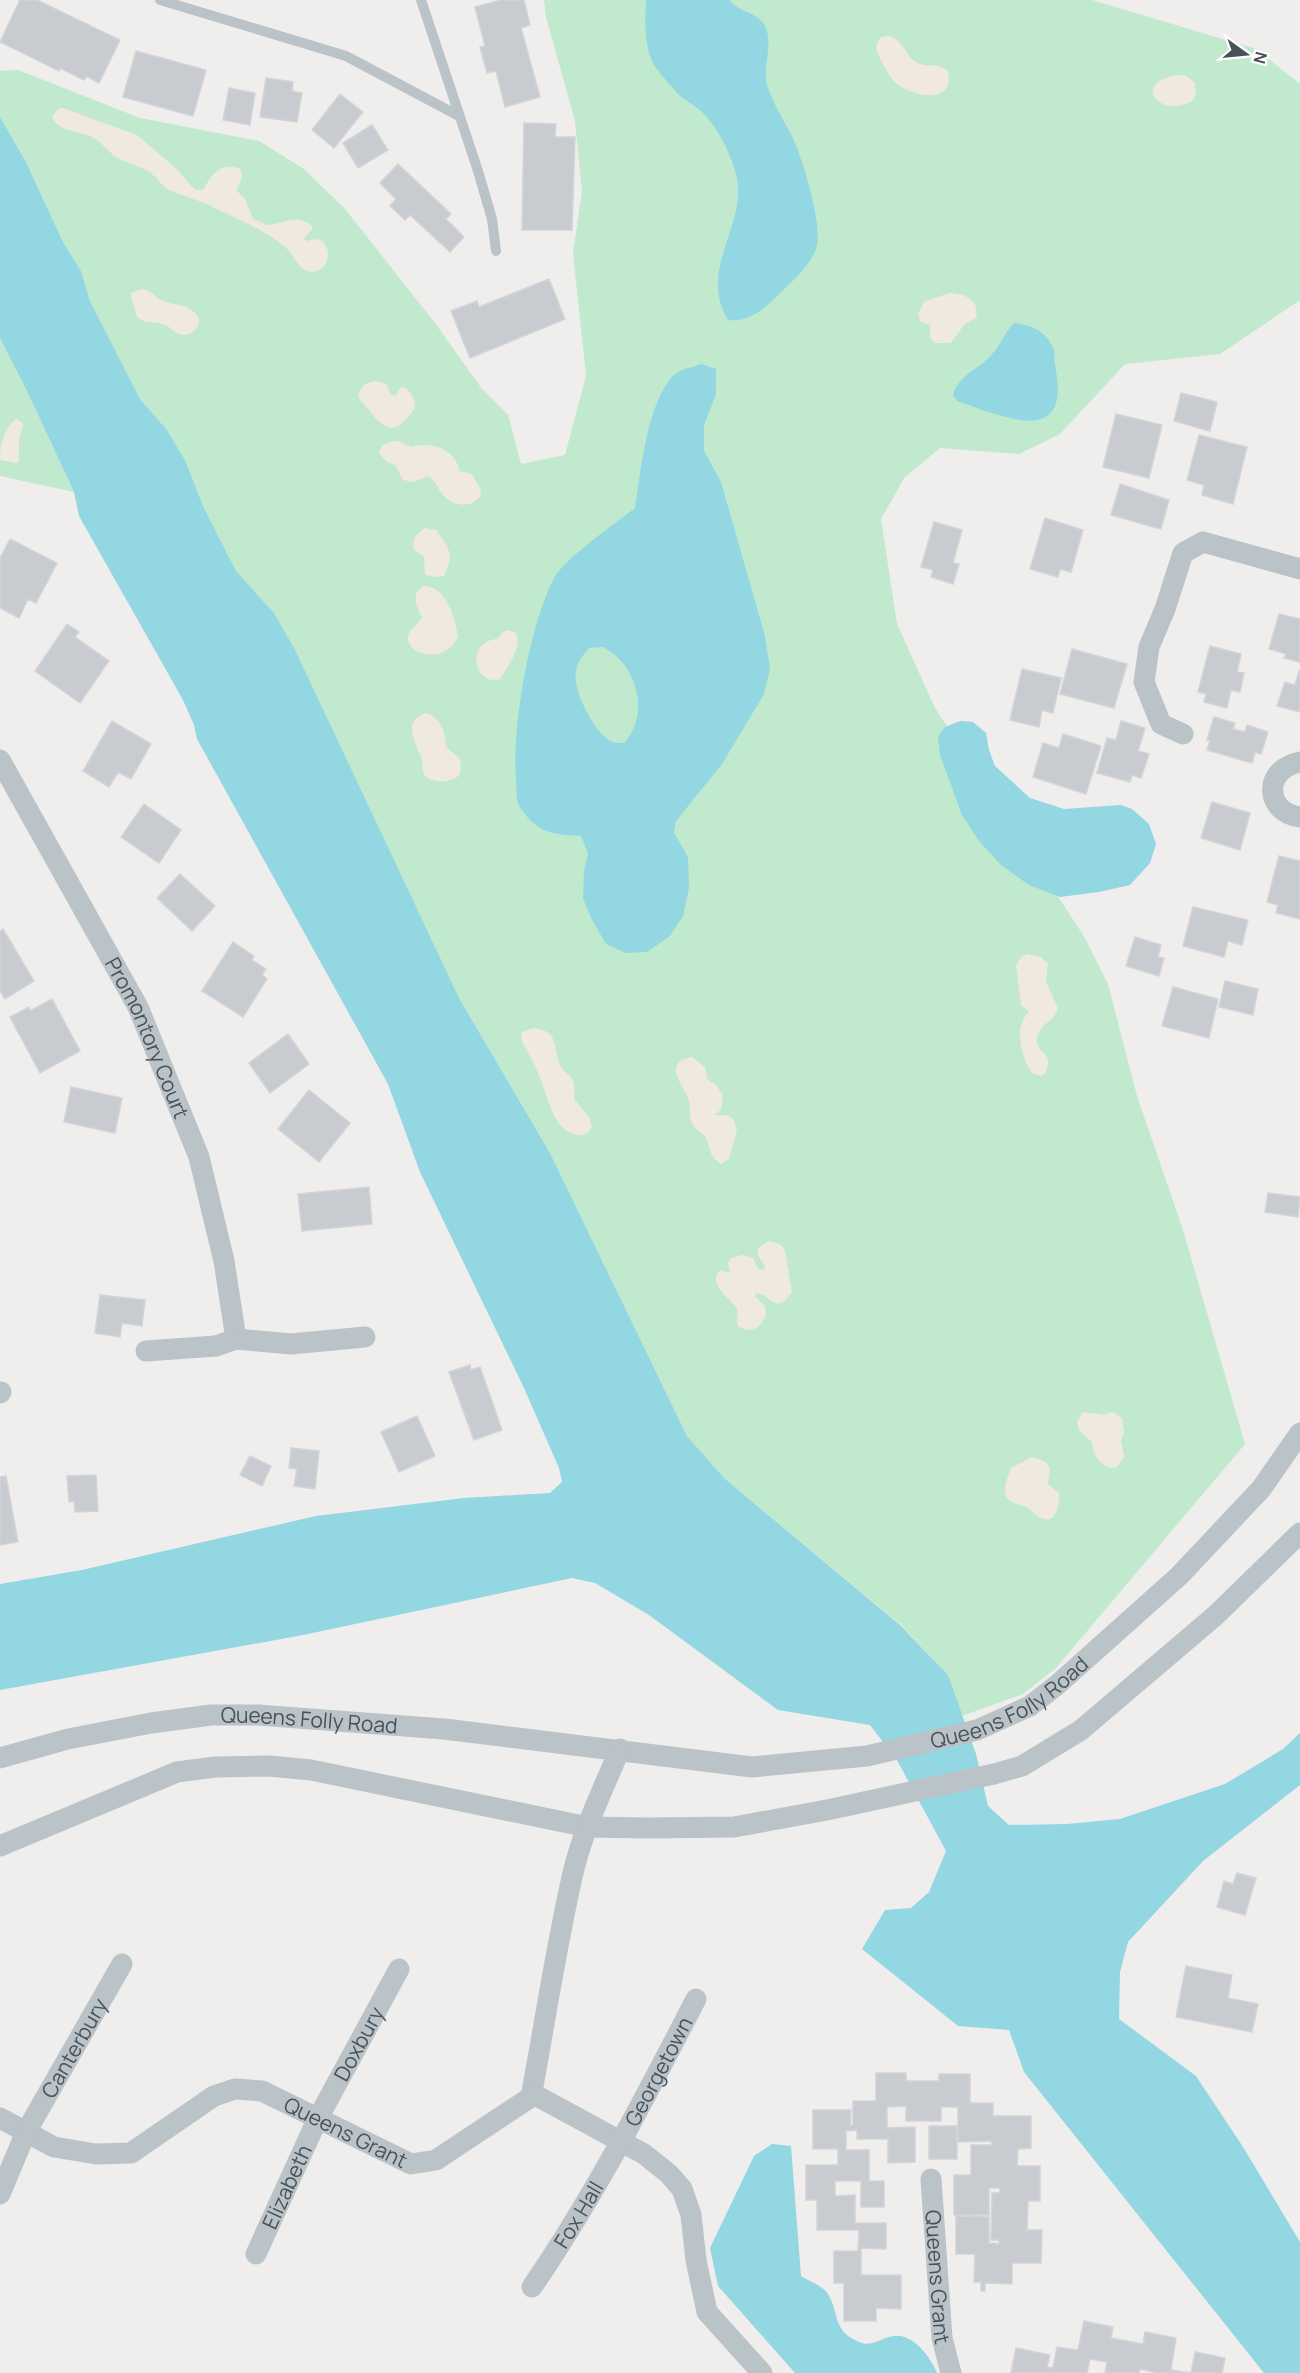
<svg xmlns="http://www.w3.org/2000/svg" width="1300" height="2373" font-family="Manrope,sans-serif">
<rect width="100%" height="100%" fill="#f0eded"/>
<path fill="#c0e9cd" d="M544,0h548l164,49 44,35v216l-80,54 -95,10 -65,70 -41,20 -79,-6 -36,30 -23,41 16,105 38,84 150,230 23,46 29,112 46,134 62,214 -189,224 -33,26 -61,22 -14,-41 -47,-50 -177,-147 -37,-42 -137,-283 -91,-155 -185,-385 -38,-42 -33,-65 -17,-44 -19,-32 -27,-31 -50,-98 -9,-30 -18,-29 -37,-80 -26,-45v-46l18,-1 122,48 119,23 45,28 41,40 90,114 47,66 26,26 13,49 44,-9 21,-79 -13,-123 9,-62 -7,-70 -29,-104z
M0,338l27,53 47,101 -74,-16z"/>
<path fill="#f0e9df" d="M889,36c16,6 15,18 27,26 11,7 20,-1 32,9 8,35 -37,26 -53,11 -5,-5 -9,-13 -13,-20 -5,-9 -9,-16 -1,-25z
M1177,75h8l10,8 1,10 -3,7c-32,21 -63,-18 -16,-25z
M63,108l74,27 39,33 19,22h8c8,-15 18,-29 37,-21 6,9 -3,13 -3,22l8,8 8,20 14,6c17,-1 29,-12 45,1v4l-9,9 5,2c22,-10 26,23 11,29 -19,8 -23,-14 -34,-23 -22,-19 -51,-29 -76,-42 -13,-6 -32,-10 -43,-17 -7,-6 -12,-14 -20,-18 -10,-5 -20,-7 -30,-13 -11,-8 -14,-16 -29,-22 -11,-4 -30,-5 -35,-18l6,-8z
M141,289c10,2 12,6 20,11 10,6 23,2 34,13 11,10 -4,26 -16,21 -6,-2 -9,-8 -16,-10 -10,-3 -16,1 -26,-7 -1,-8 -6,-16 -6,-24z
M950,293c16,1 30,7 26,25l-12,7 -13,18h-16l-5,-5v-13l-10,-4 -2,-7 7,-13z
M376,381l10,3 5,11 4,1 6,-9c10,2 14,11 14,21 -18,24 -26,28 -46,2 -4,-5 -9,-8 -11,-15 3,-9 9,-13 18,-14z
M16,419l6,3 1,5 -4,11v22l-2,3 -17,-3c0,-15 3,-31 16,-41z
M394,441h5l12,6c18,-7 46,2 48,24l13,3 8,14 1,7c-9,14 -27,12 -38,0 -5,-6 -7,-14 -15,-19l-14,6 -11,-2 -8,-15 -8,-3 -8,-9 3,-8z
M425,528l11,2c13,17 19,25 8,46l-12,1 -7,-3 -1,-17 -10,-8c-3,-10 3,-16 11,-21z
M423,586c23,-1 32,32 35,50 -9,28 -53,21 -50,0 2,-9 11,-11 14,-19 -5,-10 -12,-22 1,-31z
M508,630l8,3c7,14 -9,34 -16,46 -27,8 -34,-38 -3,-40l6,-7z
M426,713c14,4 20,20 20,33 10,13 17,6 14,28 -8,10 -27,9 -36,1 -2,-5 -1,-10 -2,-15 -5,-16 -22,-39 4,-47z
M1027,954l14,3 7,7 -2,18 12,26c-3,14 -20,16 -21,31 -1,16 19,13 8,34l-4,3 -9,-3c-11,-17 -19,-46 -3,-61l-8,-7 -5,-39 5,-9z
M533,1028c25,3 20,15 26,34 7,18 18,8 15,37l15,18 3,9c-5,15 -22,9 -31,0 -11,-13 -15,-33 -21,-48 -5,-14 -13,-26 -19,-39l1,-7z
M692,1057l13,10 2,12 9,6 7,10 -2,14 -6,6c16,1 16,-3 22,15l-8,29 -8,5c-14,-9 -9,-16 -16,-27 -2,-4 -8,-6 -10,-9 -7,-8 -4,-18 -6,-27 -4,-14 -29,-38 3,-44z
M770,1241l11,4 4,6 7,41c-17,24 -19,3 -36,1l-1,3 10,10 1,10c-8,13 -14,18 -28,10 -2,-6 1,-14 -2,-19 -7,-11 -29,-22 -16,-37l10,3 -2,-10 3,-5 11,-3 11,3 6,12 6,-1v-3l-7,-11v-6l7,-6z
M1083,1412l21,3c7,-5 12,-2 18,4l2,13 -3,9 3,15 -7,11c-14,4 -25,-12 -25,-25l-13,-12 -2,-8z
M1032,1457l14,5 4,6 -2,16 11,9c0,10 -1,32 -18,25 -6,-2 -9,-8 -15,-11 -7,-4 -16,-2 -20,-11 -3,-10 2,-19 5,-28z"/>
<path fill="#92d7e1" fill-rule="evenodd" d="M646,0h83c9,12 29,12 36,26 9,18 -3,41 2,59 6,18 15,33 24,49 11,22 33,93 25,115 -7,17 -21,30 -34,42 -16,16 -30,31 -54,29 -31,-53 21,-95 8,-146 -6,-21 -16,-43 -32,-60 -7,-8 -17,-12 -25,-19 -8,-9 -20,-22 -26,-32 -9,-18 -8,-43 -7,-63z
M0,117l26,45 37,80 18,29 9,30 50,98 27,31 19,32 17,44 33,65 38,42 21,37 164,348 91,155 137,283 37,42 176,147 48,50 28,79 12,52 21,19 58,-1 53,-5 105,-35 58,-35 17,-16v52l-97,76 -75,81 -8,30 -1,47 77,57 47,71 57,95v131h-36l-240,-301 -15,-42 -51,-4 -96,-77 23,-39 26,-2 18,-16 17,-41 -48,-89 -28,-37 -92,-15 -129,-95 -54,-32 -23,-5 -269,57 -303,55v-106l82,-14 234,-54 148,-18 86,-5 12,-11 -3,-14 -35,-80 -104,-216 -32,-88 -191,-345 -3,-14 -11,-25 -104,-184 -5,-24 -47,-101 -27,-53z
M1014,323c15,1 32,8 38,23 3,5 2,13 3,18 3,19 9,50 -17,56 -22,4 -60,-12 -81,-19l-4,-6c5,-20 27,-26 39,-41 9,-9 12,-21 22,-31z
M701,364l15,5v25l-12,31v26l17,31 44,154 5,33 -6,25 -42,70 -46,57 -2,12 14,24 1,31 -6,28 -13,20 -23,16 -21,1 -20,-9 -15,-26 -8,-20 1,-27 4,-18 -7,-17c-22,-1 -42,-2 -56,-22 -2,-3 -6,-7 -7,-11 -2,-7 -1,-16 -2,-23 -4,-54 13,-152 37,-200 10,-21 62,-56 82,-72 6,-36 12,-108 40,-134 6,-5 19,-7 26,-10zM603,647c34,17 48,67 21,96 -4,0 -10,0 -14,-2 -16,-9 -38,-52 -34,-69 1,-10 7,-17 13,-24z
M960,721l13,1 13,11 3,17 6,16 35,32 34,11 57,-4 11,4 17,15 7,20 -6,19 -20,22 -31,7 -39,5 -31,-12 -28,-20 -22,-24 -17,-26 -22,-60 -2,-18 7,-10z
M772,2144l19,2 10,130c8,5 22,10 27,18 12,20 4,37 31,48 12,6 24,-5 35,-6 19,-3 37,22 43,37h-142l-77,-87 -8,-38 44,-92z"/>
<path fill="#c8cbcf" stroke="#d2d4d8" stroke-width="1.5" d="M20,0h17l83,40 -21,43 -13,-7 -2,4 -24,-12 -1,3 -59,-29z
M501,0h23l6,25 -9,3 19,69 -35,10 -9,-36 -9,2 -7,-26 5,-1 -10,-39z
M136,51l70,19 -13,46 -70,-19z
M266,78l27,4 -1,9 10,2 -5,29 -37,-5z
M229,88l26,5 -5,32 -27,-5z
M340,94l23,18 -29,36 -22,-18z
M524,123l32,1 -1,13h20l-3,93h-50z
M372,125l16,25 -30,18 -15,-25z
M398,164l53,50 -5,5 18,18 -14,15 -40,-37 -5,5 -15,-14 6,-7 -16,-16z
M549,279l16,40 -95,39 -19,-47 26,-10 2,6z
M1181,393l36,9 -7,29 -36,-10z
M1116,414l46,11 -13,53 -46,-11z
M1199,435l48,12 -14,57 -31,-9 2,-10 -17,-5z
M1120,484l49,16 -8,29 -50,-14z
M1045,518l38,12 -12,42 -11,-3 -2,8 -28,-8z
M934,522l28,8 -9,33 6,1 -6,20 -22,-7 2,-7 -12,-3z
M10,539l47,24 -21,40 -8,-4 -9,19 -19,-10v-50z
M1279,614l21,5v43l-16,-4 2,-4 -17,-5z
M67,624l12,8 -4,5 34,24 -29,42 -45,-32z
M1210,646l31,8 -4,18 7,1 -4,19 -9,-2 -4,18 -23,-6 2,-8 -8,-2z
M1072,649l55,15 -13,44 -54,-14z
M1022,669l39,9 -8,35 -11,-3 -3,17 -29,-7z
M1299,671h1v41l-23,-6 8,-24 10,3z
M1214,717l21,6 -2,6 12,3 2,-7 21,7 -7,22 -6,-2 -3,11 -45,-13 3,-9 -3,-1z
M112,721l39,23 -20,35 -13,-7 -9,15 -26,-16z
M1121,721l24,7 -7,23 11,3 -8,24 -9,-3 -2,7 -33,-9 10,-35 9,2z
M1063,734l38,12 -15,48 -53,-17 10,-34 16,5z
M1212,802l38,11 -10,37 -39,-12z
M144,804l37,26 -22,33 -38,-26z
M1279,856l21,5v58l-24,-6 2,-8 -11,-3z
M180,874l35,32 -23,25 -35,-33z
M1193,907l55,13 -6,25 -14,-4 -4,16 -41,-11z
M3,929l31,52 -29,18 -5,-8v-60z
M1135,937l26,8 -3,12 6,1 -5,18 -33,-10z
M233,942l21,14 -2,4 14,9 -4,6 5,4 -24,38 -41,-26z
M1225,981l33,8 -5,26 -34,-8z
M1173,987l45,12 -9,39 -47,-12z
M52,999l28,52 -40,22 -30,-56 19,-10 1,4z
M288,1034l21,30 -39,29 -21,-30z
M71,1087l51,11 -7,35 -51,-11z
M309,1090l41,33 -31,39 -41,-33z
M369,1187l3,37 -70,7 -4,-37z
M1268,1193l32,4 -2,20 -33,-5z
M100,1295l45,5 -3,26 -20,-3 -2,14 -25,-4z
M470,1365l1,5 9,-3 22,63 -28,10 -25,-68z
M417,1416l18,40 -36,16 -18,-40z
M291,1448l28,3 -4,38 -21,-3 3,-17 -8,-1z
M250,1456l21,10 -9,20 -22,-11z
M96,1475l2,36 -23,1 -1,-11 -5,1 -2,-26z
M6,1476l12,66 -18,3v-68z
M1237,1873l19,5 -11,37 -28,-8 7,-26 9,3z
M1186,1966l46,9 -4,23 30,6 -6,28 -76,-15z
M876,2073h30v8h33v-7h31v29h23v13h38v32l-13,1 -1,17h23v35h-12l-1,29h15l-1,33h-29v21l-27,-1v8h-4v-9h-7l1,-28h-19v-38l33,1v26l10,1v-4h-8l1,-47h8v-5h-11v27h-35v-40h17v-30h21v-4l-34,1v-35h-17v14h-35v-15l-19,1v21l28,-1v35l-27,1v-24h-31v-9l-11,1v19h23v31h15v26h-23v-26h-26v15l20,-1v28h31v26l-25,-1v27h40v34l-25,-1v13h-32v-38h-10v-32h24l1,-21h-42v-30h-11v-35h32v-16h-25v-39h38l-1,15h3v-24h23z
M929,2126h28v33h-28z
M1084,2321l29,6 -2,11 32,6 2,-12 31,6 -5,32 20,3 4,-21 30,6 -3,15h-65l-17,-4 -1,4h-34l2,-11 -17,-3 -3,14h-76l5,-25 34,7 -3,12 6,1 4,-21 21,3z"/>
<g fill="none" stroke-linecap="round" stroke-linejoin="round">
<path stroke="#bac3c8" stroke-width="10" d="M160,0l186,56 113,60
M421,0l57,171 14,48 4,32"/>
<g stroke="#bac3c8" stroke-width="21">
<path d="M1183,734l-22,-10 -17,-42 5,-35 16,-38 18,-56 20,-11 97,27"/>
<path id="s1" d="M0,760l138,247 61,150 25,104 12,78"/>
<path d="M1300,762c-39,8 -34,51 0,55"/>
<path d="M146,1351l70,-5 20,-7 55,5 74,-7"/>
<path d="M0,1393l1,-1"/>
<path id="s2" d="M0,1758l68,-19 83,-16 60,-8h47l186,14 308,38 115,-11 110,-26 53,-24 27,-21 122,-109 82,-87 39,-56"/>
<path d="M0,1846l177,-74 38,-5 54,-1 42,4 277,57 60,1 86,-1 93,-17 167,-36 28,-8 59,-36 135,-115 84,-82"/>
<path d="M531,2097c14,-75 25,-150 42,-224 10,-43 30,-84 47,-124"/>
<path id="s3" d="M0,2118l54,29 42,7 35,-1 83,-57 21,-7 27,2 149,73 25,-4 95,-63 6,-1 107,58 25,20 13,15 9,26 5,45 11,52 55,61"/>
<path id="s4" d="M931,2179l11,159 9,35"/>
<path id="s5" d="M0,2194l26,-62 96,-168"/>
<path id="s6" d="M256,2254l61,-134 82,-151"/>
<path id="s7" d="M532,2287c63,-92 113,-189 164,-288"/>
</g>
</g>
<g text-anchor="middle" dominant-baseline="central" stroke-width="6" stroke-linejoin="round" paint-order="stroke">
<g font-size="21" fill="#485258" stroke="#fff">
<text stroke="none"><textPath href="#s1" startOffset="315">Promontory Court</textPath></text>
<text stroke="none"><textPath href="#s2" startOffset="1029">Queens Folly Road</textPath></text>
<text stroke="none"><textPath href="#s2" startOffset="314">Queens Folly Road</textPath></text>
<text stroke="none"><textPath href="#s6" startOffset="234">Doxbury</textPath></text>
<text stroke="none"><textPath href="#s5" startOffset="164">Canterbury</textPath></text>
<text stroke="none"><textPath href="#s7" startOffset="250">Georgetown</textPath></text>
<text stroke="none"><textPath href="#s3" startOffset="382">Queens Grant</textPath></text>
<text stroke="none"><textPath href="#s6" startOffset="74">Elizabeth</textPath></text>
<text stroke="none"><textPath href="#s7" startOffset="86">Fox Hall</textPath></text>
<text stroke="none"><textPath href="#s4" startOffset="98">Queens Grant</textPath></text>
</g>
</g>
<g transform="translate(1246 54) rotate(105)" stroke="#ffffff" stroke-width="4.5" paint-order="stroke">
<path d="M0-4.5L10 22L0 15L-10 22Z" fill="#485258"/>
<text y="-9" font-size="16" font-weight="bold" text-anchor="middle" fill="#485258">N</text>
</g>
</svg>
